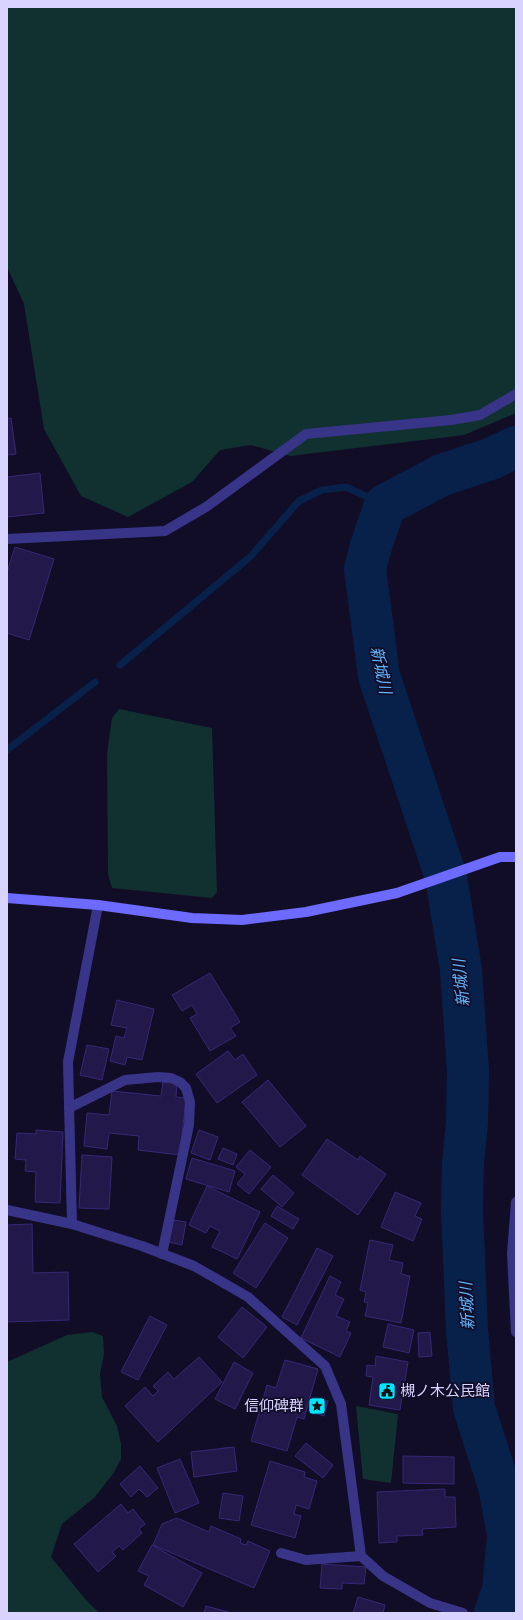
<svg xmlns="http://www.w3.org/2000/svg" width="523" height="1620" font-family="Karla,'Noto Sans JP',sans-serif">
<rect width="100%" height="100%" fill="#110d27"/>
<path fill="#103130" d="M7,7h509v406l-52,22 -174,21 -39,-11 -31,5 -28,32 -64,35 -47,-21 -37,-67 -20,-125 -17,-37z
M119,709l93,19 5,164 -5,6 -100,-10 -4,-14 -1,-120 5,-36z
M92,1332l11,4 1,18 -4,20 2,23 15,29 4,18v15l-8,15 -19,24 -32,26 -11,33 35,43 13,13h-92v-251l60,-27z
M356,1406l42,8 -7,69 -28,-4z"/>
<g fill="none" stroke-linecap="round" stroke-linejoin="round">
<path stroke="#08214b" stroke-width="7" d="M120,665l130,-108 49,-56 23,-11 24,-3 39,18
M7,750l88,-68"/>
<path stroke="#08214b" stroke-width="42" d="M495,1613l8,-23 5,-55 -9,-49 -25,-78 -7,-78 -5,-120 1,-47 4,-40 1,-52 -7,-101 -15,-93 -67,-201 -14,-107 5,-20 15,-44 57,-30 51,-17 23,-11"/>
</g>
<path fill="#221849" stroke="#372877" d="M11,418l5,36 -9,1v-36z
M40,473l4,40 -37,4v-40z
M15,547l39,12 -25,81 -22,-7v-61z
M210,973l30,49 -10,6 6,8 -26,15 -20,-33 7,-4 -5,-9 -10,6 -10,-16z
M117,1000l37,9 -12,51 -15,-3 -2,8 -15,-4 6,-25 8,2 3,-10 -16,-3z
M87,1045l22,4 -7,31 -22,-5z
M228,1051l7,9 8,-6 14,21 -40,28 -21,-29z
M268,1080l38,46 -26,21 -38,-45z
M163,1082l14,1 -1,14 10,1 -6,57 -42,-5 1,-14 -30,-3 -2,16 -23,-3 3,-33 22,2 3,-24 49,5z
M36,1130l27,2 -3,71 -25,-1 1,-30 -11,-1 1,-11 -11,-1 2,-26 19,1z
M199,1130l19,7 -8,23 -19,-7z
M327,1139l31,21 2,-4 26,18 -28,41 -56,-40z
M223,1148l14,6 -4,11 -15,-6z
M250,1150l21,17 -22,27 -12,-10 8,-10 -9,-7z
M82,1155l30,2 -3,52 -30,-1z
M192,1158l43,13 -6,21 -43,-13z
M273,1175l21,18 -12,14 -21,-18z
M207,1186l53,26 -23,47 -25,-12 8,-16 -10,-5 -4,7 -17,-8z
M395,1192l26,11 -6,13 7,3 -9,22 -32,-14z
M277,1206l22,13 -6,10 -22,-13z
M173,1220l13,2 -4,23 -13,-3z
M265,1223l23,15 -32,50 -23,-15z
M32,1224l1,49 35,-1 1,48 -62,2v-97z
M370,1240l23,5 -4,15 14,3 -2,11 9,2 -9,47 -36,-7 3,-13 -4,-1 2,-10 -6,-2z
M317,1248l16,8 -36,69 -15,-8z
M330,1276l11,6 -6,13 9,4 -8,17 14,6 -4,9 5,2 -11,24 -39,-19z
M242,1307l25,20 -24,31 -25,-21z
M150,1316l17,9 -29,55 -17,-8z
M388,1324l26,6 -5,23 -26,-6z
M430,1332l2,24 -13,1 -1,-24z
M376,1356l32,6 -8,48 -31,-5 4,-28 -7,-1 1,-11 8,1z
M199,1357l23,25 -64,60 -33,-36 20,-19 8,9 5,-5 -5,-5 15,-14 6,7z
M285,1360l33,9 -14,50 -7,-2 -10,34 -36,-10 16,-56 9,3z
M234,1362l19,11 -18,36 -20,-10z
M315,1397l13,4 -4,15 -14,-4z
M306,1443l27,22 -10,13 -28,-22z
M234,1447l3,24 -43,6 -3,-25z
M403,1456l51,1v27l-51,-1z
M180,1459l19,44 -24,10 -18,-45z
M270,1461l35,11 -1,5 13,4 -8,28 -13,-4 -2,9 7,2 -6,22 -44,-13z
M140,1466l18,22 -11,9 -8,-8 -8,8 -11,-13z
M445,1489v8h10l1,30 -34,2 1,6 -26,1v6l-18,1 -2,-51z
M223,1493l20,3 -4,25 -20,-3z
M121,1504l7,9 5,-4 12,15 -6,5 3,4 -19,17 -4,-4 -7,6 4,4 -18,16 -24,-28z
M177,1518l32,14 2,-6 30,13 -1,4 6,2 2,-4 22,10 -16,37 -101,-43 9,-21z
M152,1545l50,28 -19,34 -39,-22 5,-9 -11,-5z
M322,1564l44,3 -2,17 -22,-1v6l-22,-1z
M358,1597l27,8 -2,8h-30z
M206,1606l26,7h-28z"/>
<g fill="none" stroke-linecap="round" stroke-linejoin="round">
<path stroke="#383589" stroke-width="10" d="M69,1108l56,-28 33,-3 13,1 9,4 6,6 4,14 -1,23 -27,129"/>
<path stroke="#383589" stroke-width="10" d="M7,539l158,-8 41,-24 100,-73 145,-14 29,-5 36,-21
M516,1202l-4,52 4,78
M7,1210l65,14 70,22 52,20 54,31 77,69 16,38 20,152 22,20 47,27 33,10
M72,1224l-4,-162 30,-157
M281,1553l25,7 55,-4"/>
<path stroke="#6d6aff" stroke-width="10" d="M7,898l91,7 94,13 50,2 64,-8 91,-19 103,-36h16"/>
</g>
<defs>
<symbol id="civic-square" viewBox="-11 -11 22 22"><rect x="-9" y="-9" width="18" height="18" rx="4" fill="#00e5fe" stroke="#110d27"/><path d="M-.6-6.5H3V-4.5H.6V-3L4-1V1h2V6H-6V1h2V-1L-.6-3ZM-1.2 2.5V6h2.4V2.5Z" fill="#111"/></symbol>
<symbol id="sight-square" viewBox="-11 -11 22 22"><rect x="-9" y="-9" width="18" height="18" rx="4" fill="#00e5fe" stroke="#110d27"/><path d="M0-6L1.8-2.2L6-1.7L2.9 1.2L3.7 5.4L0 3.3L-3.7 5.4L-2.9 1.2L-6-1.7L-1.8-2.2Z" fill="#111"/></symbol>
</defs>
<g fill-rule="evenodd">
<use href="#civic-square" x="377" y="1381" width="20" height="20"/>
<use href="#sight-square" x="307" y="1396" width="20" height="20"/>
</g>
<g text-anchor="middle" dominant-baseline="central" stroke-width="3.5" stroke-linejoin="round" paint-order="stroke">
<g font-size="15" fill="#d8d3ff" stroke="#110d27" text-anchor="start">
<text x="400" y="1391">槻ノ木公民館</text>
<text x="304" y="1406" text-anchor="end">信仰碑群</text>
</g>
<g font-size="16" font-style="italic" fill="#61b6ff" stroke="#110d27">
<text transform="translate(381 670) rotate(78)">新城川</text>
<text transform="translate(461 983) rotate(-96)">新城川</text>
<text transform="translate(467 1306) rotate(-93)">新城川</text>
</g>
</g>
<rect width="523" height="1620" fill="none" stroke="#d8d3ff" stroke-width="16"/>
</svg>
